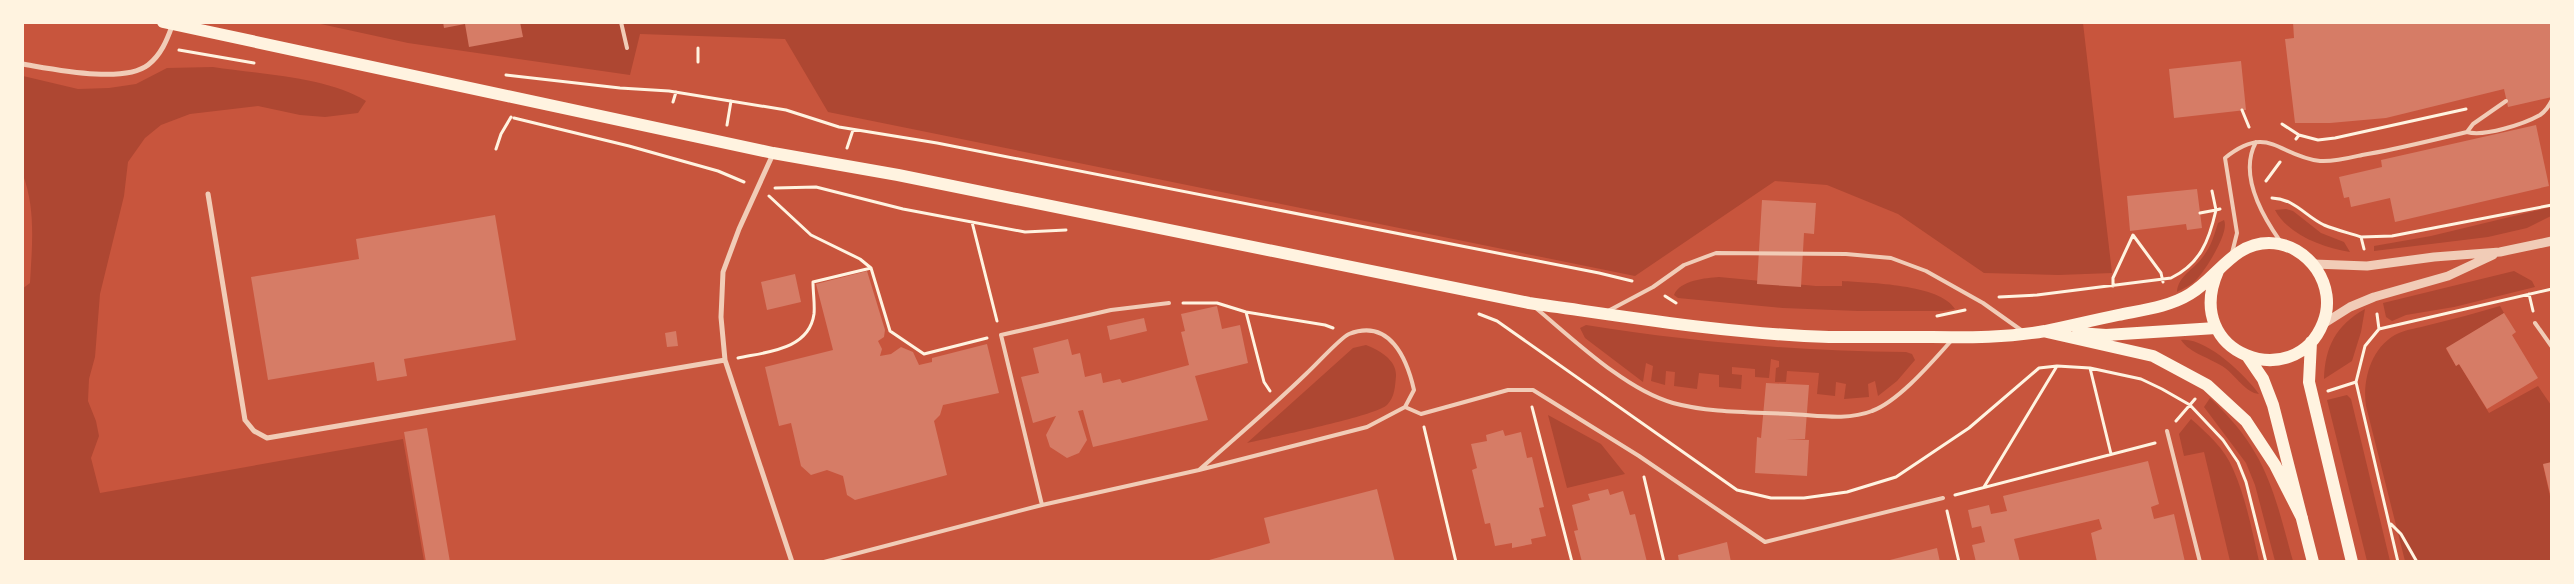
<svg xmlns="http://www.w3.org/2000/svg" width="2574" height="584" font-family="'Titillium Web',sans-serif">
<rect width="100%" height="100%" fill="#c8553d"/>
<path fill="#ae4732" d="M316,23h1767l29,250 -54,2 -74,-2 -86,-59 -71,-29 -52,-4 -140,95 -807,-164 -43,-73 -145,-5 -10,41 -222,-32z
M213,67c45,7 115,10 153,34l-8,12 -33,4 -25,-2 -42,-9 -68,8 -29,11 -16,13 -17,24 -4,34 -24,98 -5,63 -6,22 -1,22 8,20 3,15 -8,22 9,35 303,-54 21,122h-401l-1,-272 8,-6c2,-37 6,-73 -7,-108v-99l55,13 31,-1 27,-4 31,-16z
M2551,207v9l-24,12 -39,9 -114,14v-5l57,-10z
M2286,209l7,2 28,22 23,9 6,10c-26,-4 -62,-17 -75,-42z
M2224,220c6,12 -18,49 -27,59 -5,6 -13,9 -20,13 1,-16 16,-22 25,-34 9,-11 12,-22 16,-35z
M2514,271l18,10 3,6 -81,20 -48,8 -14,6 -6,-4 -3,-14z
M1719,277l97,9h26v-5c27,2 98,3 113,28l-12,2h-85l-75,-3 -105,-10 -4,-3c6,-15 32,-17 45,-18z
M2500,306l4,7 -58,36 10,17 3,-2 30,49 49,-27 13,19v57l-8,3 8,36v60h-146l-39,-155c-4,-27 6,-61 33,-73 9,-4 20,-5 30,-8 24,-6 48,-12 71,-19z
M2365,309l-4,23 -9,29 -28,18c1,-32 12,-54 41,-70z
M1586,325c106,17 212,26 320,27l6,2 3,6 -18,21 -19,15 -3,-15 -7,3 1,13 -25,2 2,-15 -10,-2 -1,14 -18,-2 2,-21 -32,-2 -1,11h-11l1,-14 3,-1v-6l-8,-2 -2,19 -14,-1v-8l-23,-2v7l10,1 -1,14 -22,-2v-12l-20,-2 -2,16 -23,-3 1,-14 -9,-1 -1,14 -14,-4 2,-15 -7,-3 -3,19 -58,-44 -5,-10z
M2181,340c25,-3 64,35 78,54 -13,-1 -24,-19 -34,-26 -12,-9 -36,-15 -44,-28z
M1366,345c13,5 31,15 30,31 -1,10 -1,21 -9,29 -11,11 -119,33 -140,38l106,-95z
M2347,395l4,4 39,162h-23l-40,-161z
M2210,398c57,54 63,91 83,163h-18l-20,-76 -9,-22 -42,-56z
M1548,415l53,29 24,30 -58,14z
M2191,419c16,14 34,30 42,50 13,29 19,62 26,92h-29l-26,-109 -20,4 -5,-22z"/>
<path fill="#d67c66" d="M443,22h77l3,15 -54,10 -4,-23 -21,4z
M2293,22h259v75l-44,10 -4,-18 -118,29 -56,5h-35l-10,-84 9,-1z
M2241,61l5,49 -72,8 -5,-49z
M2536,125l13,61 -154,36 -5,-24 -39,9 -2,-10 -5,1 -5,-21 43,-10 -1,-7z
M2197,189l5,39 -15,2 -1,-6 -56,7 -3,-35z
M1762,200l54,3 -2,31 -10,-1 -3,54 -44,-3z
M495,215l21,125 -112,19 3,17 -30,5 -3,-19 -106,18 -17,-103 108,-18 -3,-20z
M867,271l18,59 -1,7 -6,4 4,8 -2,7 11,-2 10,-7 12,5 6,13 13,-3v-4l55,-14 12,49 -56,12 -3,10 -6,6 13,54 -92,25 -8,-5 -4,-19 -16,-6 -16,5 -10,-9 -10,-43 -12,3 -14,-59 68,-17 -17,-66z
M795,274l6,28 -34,8 -6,-28z
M1217,306l5,23 18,-4 8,38 -53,13 13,44 -115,27 -10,-37 -5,1 9,29 -8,13 -12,5 -17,-11 -4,-12 10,-19 -23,7 -12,-46 18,-4 -6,-25 35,-9 4,16 8,-2 5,24 16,-4 2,10 17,-4 2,4 67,-18 -8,-33 4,-1 -4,-17z
M2504,313l12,19 -4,3 26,43 -51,31 -28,-45 -3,2 -10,-18z
M1144,318l3,13 -37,9 -3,-14z
M676,331l2,15 -11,1 -2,-14z
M1766,383l43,2 -4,54h-19l23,1 -2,36 -52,-3 2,-36 4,1z
M427,428l23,134h-24l-22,-130z
M1503,430l2,6 16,-4 6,26 5,-1 12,50 -5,1 7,28 -15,3 1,5 -20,4v-5l-17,3 -5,-23 -5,1 -13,-54 5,-2 -6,-24 16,-3 -1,-6z
M2148,461l11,43 -8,3 3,12 20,-5 11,48h-88l-6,-29 11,-4 -3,-10 -85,20 6,23h-44l-4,-17 13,-3 -4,-16 -9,2 -4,-18 21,-5 2,9 16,-3 -4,-15z
M2552,462v36h-1l-8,-34z
M1377,489l18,73h-193l68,-19 -6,-25z
M1608,489l2,6 13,-4 7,24 5,-1 12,48h-65l-8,-31 4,-1 -6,-25 18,-5 -2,-6z
M1727,542l4,20h-52l-1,-7z
M1937,548l3,14h-54v-1z"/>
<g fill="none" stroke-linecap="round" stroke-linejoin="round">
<path stroke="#fff3e0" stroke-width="3" d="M179,50l75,13
M698,62v-14
M506,75l114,13 49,3 117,19 53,17 98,16 662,130 33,8
M673,102l3,-10
M2242,110l7,17
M514,118l115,28 89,25 26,11
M2282,124l17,11
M727,125l4,-24
M2296,139l3,-4 19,5 17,-2 131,-29
M847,148l6,-18
M496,149l5,-15 10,-17
M2266,181l14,-19
M775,188l41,-1 87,22 122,23 41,-2
M769,196l42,39 49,24 11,9 19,63 34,23 63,-16
M2272,198c23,1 33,18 52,27 12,5 25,8 37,12l3,12
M2200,213l16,-3 -4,-19
M972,222l25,99
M2361,237l31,-1 160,-31
M2113,286v-8l20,-43 28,38 2,9
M2529,294l4,17
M1665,296l11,7
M1999,297l38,-2 134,-17c29,-14 38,-37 45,-68l4,-1
M1183,303h34l29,9 79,13 8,3
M1246,312l18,70 6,9
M1479,314l18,7 240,169 34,8h33l43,-6 49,-15 73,-49 70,-60 18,-2 33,2 51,11 21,10 28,16 33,35 15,22 8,20 20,80
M2377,314l2,15 -14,17 -9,36 42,180
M1937,316l28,-6
M2379,329l173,-40
M738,358c28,-6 71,-8 76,-44 1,-10 -1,-21 -1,-32l58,-14
M2090,368l21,86
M2328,391l28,-9
M1532,407l40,155
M2176,421l19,-22
M1424,427l32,135
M1644,477l20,85
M1984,487l73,-121
M1955,495l200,-52
M1947,511l12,51
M2391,524l10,10 16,28"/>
<path stroke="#f1ccb7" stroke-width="4" d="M621,22l6,26
M2467,132l6,-8 33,-23
M2256,142c-17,31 5,72 24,99
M2232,253l5,-20 -12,-75c44,-35 53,-2 95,3 14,1 29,-3 42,-6 36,-6 70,-15 105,-23 17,5 57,-8 73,-17 6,-4 9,-9 12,-15
M1537,309c37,31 89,81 136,94 37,10 78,9 117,11 26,1 57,7 82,-3 27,-10 60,-49 79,-70
M1608,311l45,-24 31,-22 32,-12 130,1 45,4 35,13 57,32 38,27
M2535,323l17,24
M1405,407l16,7 87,-24h25l106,66 126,86 178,-44
M2167,431l33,131
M1042,505l-41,-170 110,-25 58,-7
M824,562l218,-57 157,-35 168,-43 38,-20 9,-17c-7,-31 -24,-72 -65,-56 -9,4 -33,31 -42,39 -35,34 -72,65 -108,97"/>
<path stroke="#f1ccb7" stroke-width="5" d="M22,64c31,5 101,20 126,1 13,-10 19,-25 24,-39
M773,154l-34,75 -16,43 -2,45 4,43 67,202
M208,194l37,226 9,11 13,7 458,-78"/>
<path stroke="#f1ccb7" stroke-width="9" d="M2314,264l53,2 67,-9 66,-5 52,-11
M2323,324l27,-17 24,-10 74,-21 45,-21"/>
<path stroke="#fff3e0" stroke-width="12" d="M163,22l610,131 125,22 631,128c100,14 200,31 300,34 27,0 54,0 81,0 44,0 91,2 135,-6 24,-5 49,-11 73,-16 24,-5 51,-8 72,-21 28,-17 43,-51 79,-51 40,0 69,44 54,80 -28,71 -142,32 -105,-52
M2047,332l106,24 54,29 39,36 29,44 27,53
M2078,333l28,2 110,-7
M2311,342l-2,40 43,180
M2248,357l15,22 10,26 40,157"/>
</g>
<rect width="2574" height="584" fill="none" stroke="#fff3e0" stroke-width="48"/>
</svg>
